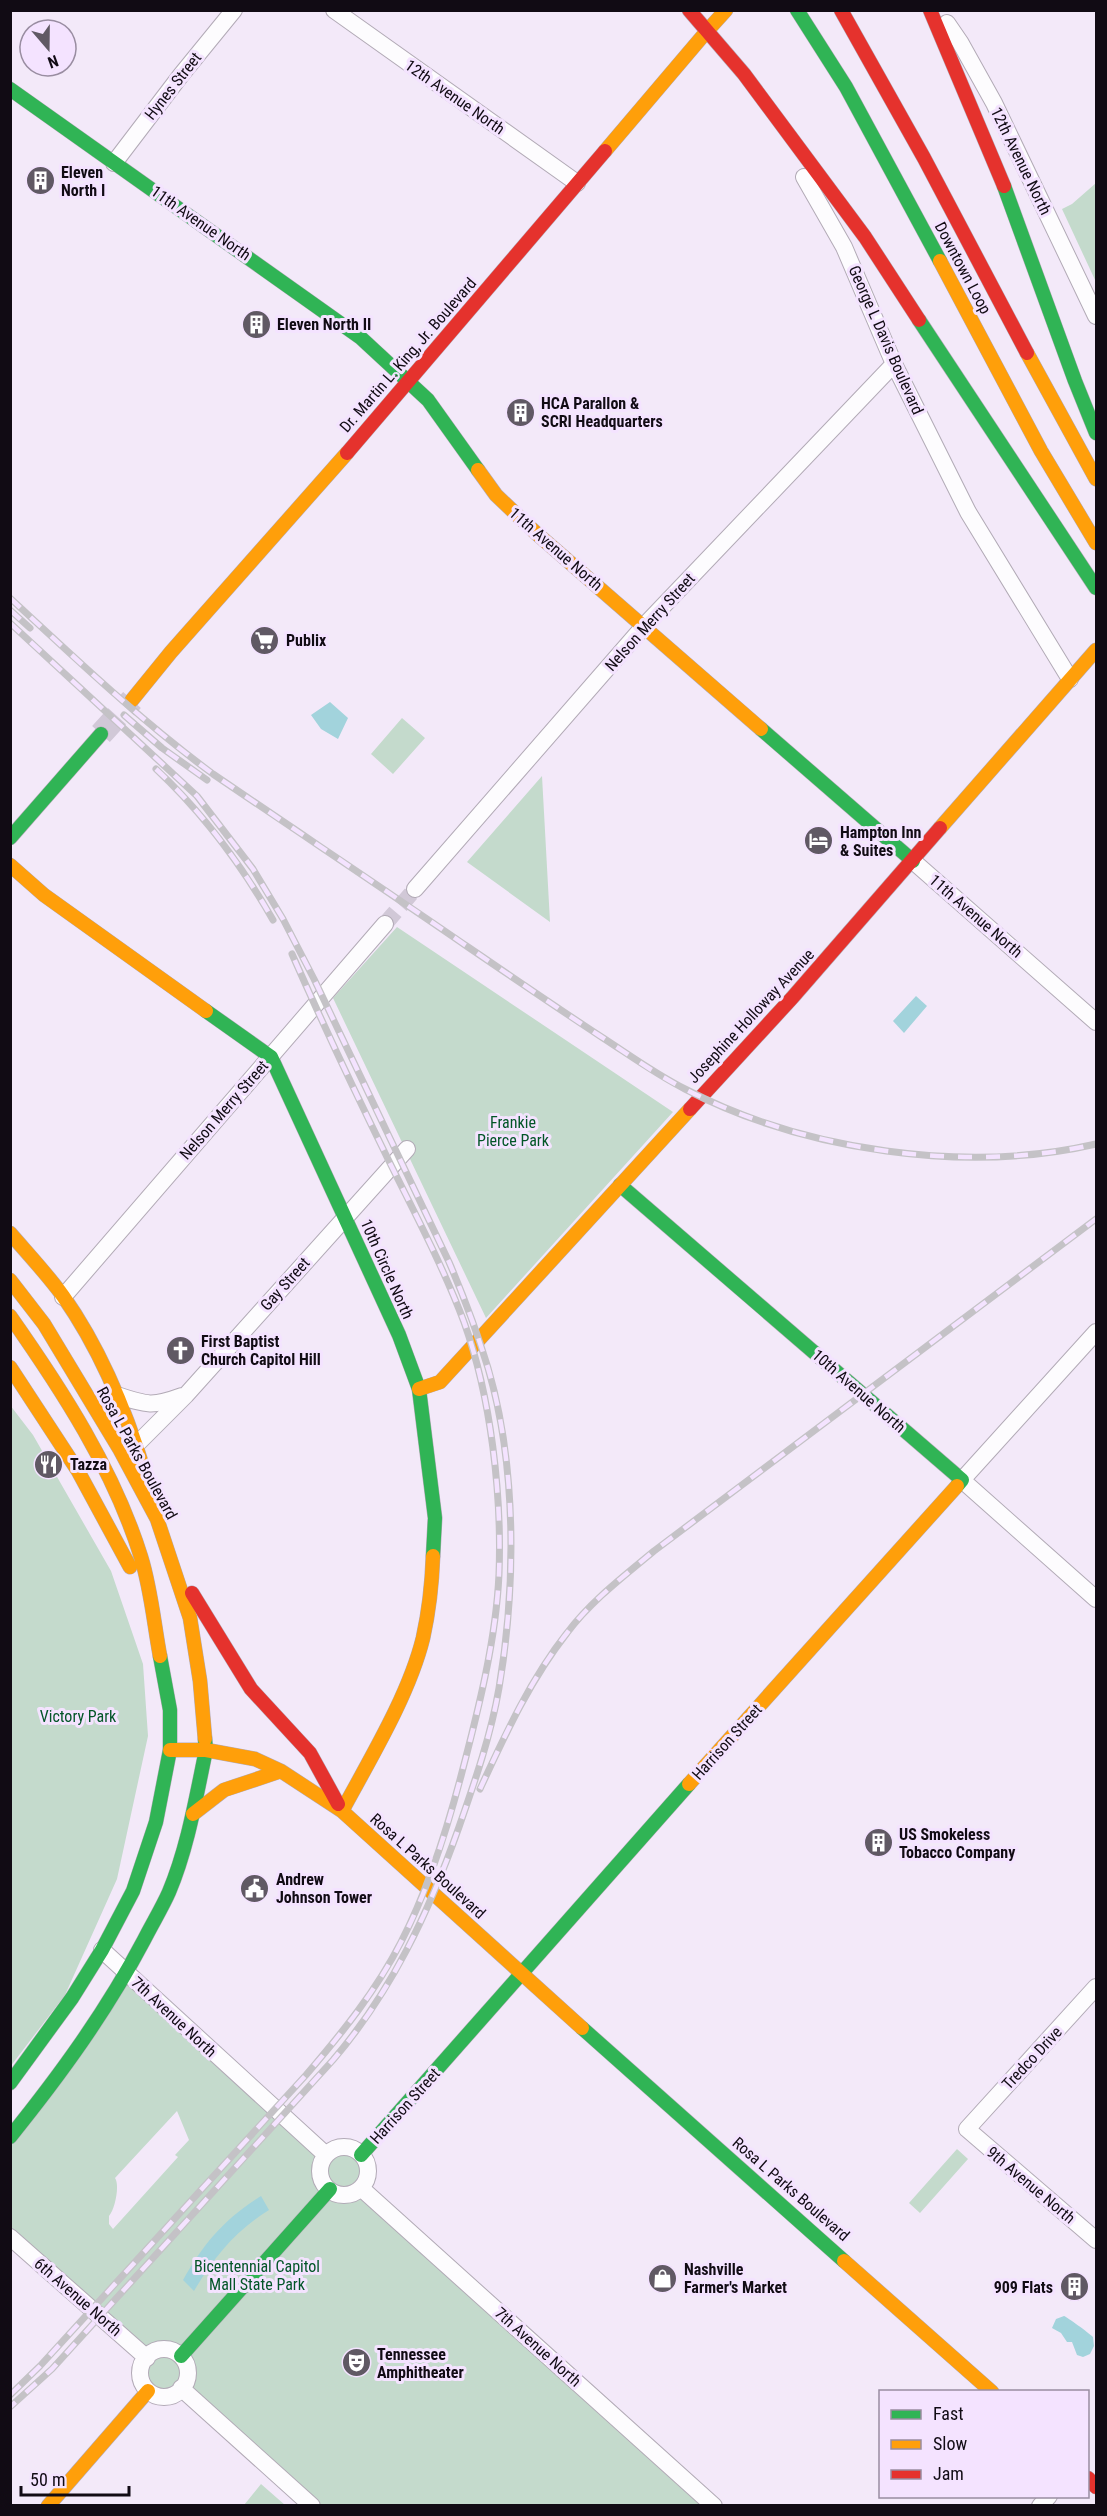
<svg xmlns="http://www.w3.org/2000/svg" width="1107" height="2516" font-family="'Roboto Condensed',sans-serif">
<rect width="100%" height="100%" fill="#f3e9f9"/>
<path fill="#c4dacc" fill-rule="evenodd" d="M1096,183v99l-34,-73 10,-5z
M402,718l23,20 -32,36 -22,-20z
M542,776l8,146 -83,-60z
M397,927l276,185 -187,206 -153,-320z
M10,1405l23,30 78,136 32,93 5,72 -31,143 -52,116 -55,72z
M127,1972l205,179c24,-9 44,11 32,34l350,320h-402l-136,-112c-20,9 -41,-8 -34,-29l-131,-127v-100zM177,2111l12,29 -14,15 3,2 -65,72 -4,-5v-8c6,-7 11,-31 6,-38z
M957,2149l11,10 -48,54 -11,-10z
M261,2484l24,21h-41z"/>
<path fill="#a2d3dc" d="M330,702l18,16 -10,21 -17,-10 -10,-14z
M916,996l11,10 -23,27 -11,-12z
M261,2196l8,14c-34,21 -55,47 -75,81l-11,-11c20,-36 42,-62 78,-84z
M1064,2316c3,1 25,17 29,21l1,9 -4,8 -7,3 -6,-2 -5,-13h-5l-6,-9 -9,-5 4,-9z"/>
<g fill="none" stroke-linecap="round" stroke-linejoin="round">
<path stroke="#d1c8d7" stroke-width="16" stroke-dasharray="16 8" stroke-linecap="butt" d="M385,924l30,-35"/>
<path stroke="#d1c8d7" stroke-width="24" stroke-dasharray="24 12" stroke-linecap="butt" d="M101,734l31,-34"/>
<defs>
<path id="street" d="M334,10l243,173
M947,23l13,19 34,61 102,213
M114,163l67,-88 53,-65
M804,177l40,70 50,117 74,148 102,167
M913,861l183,161
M415,889l229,-263 250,-262
M63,1297l322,-373
M1096,1332l-134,148 134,119
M117,1395c30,10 35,12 65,1
M137,1444l49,-49 221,-246
M102,1950l224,205
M1096,1987l-129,142 129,111
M320 2171a24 24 0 1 1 48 0a24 24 0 1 1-48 0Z
M361,2188l353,318
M10,2237l137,121
M140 2373a24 24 0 1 1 48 0a24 24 0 1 1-48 0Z
M181,2388l131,118
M1040,2506l9,-10"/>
<path id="fast" d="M797,10l49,77 94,174
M10,89l351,249 67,62 50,70
M1004,186l71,195 21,52
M919,320l177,268
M761,729l152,132
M10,838l91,-104
M206,1011l65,46 128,278 20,54 16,129 -2,38
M620,1185l342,295 -5,6
M582,2028l262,233
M10,2083l62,-85 30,-48 31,-59 23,-69 14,-72v-40l-10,-54
M10,2137c50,-62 96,-125 134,-197 8,-16 18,-32 25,-48 19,-45 27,-95 37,-142l-1,-11
M361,2155l328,-371
M181,2356l149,-167"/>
<path id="slow" d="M707,31l19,-21
M605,151l102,-120
M940,261l101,190 55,92
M1027,353l69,126
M478,470l18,25 40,38 225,196
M132,700l39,-48 176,-199
M940,828l156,-178
M10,865l34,30 162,116
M10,1233c18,21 37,41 53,63 38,54 63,115 82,178
M10,1280l34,44 76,126 37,69 33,99 10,63 5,58
M10,1316c52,74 104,154 131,241 10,32 13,67 19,99
M10,1367l68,104 52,96
M419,1389l21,-7 250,-273
M170,1750h36l49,9 26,12 61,40 240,217
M689,1784l268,-298
M342,1811c28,-52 67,-116 81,-173 6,-27 9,-54 10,-82
M193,1814l31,-24 57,-19
M844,2261l148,131
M48,2506l100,-115"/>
<path id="jam" d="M689,10l55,64
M841,10l83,148 103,195
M930,10l74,176
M744,74l121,163 54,83
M347,453l258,-302
M690,1109l102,-111 148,-170
M192,1593l59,96 59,64 28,51
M1088,2478l8,9"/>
</defs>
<use href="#street" stroke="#b2aab6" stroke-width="18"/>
<use href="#fast" stroke="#b2aab6" stroke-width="15"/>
<use href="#slow" stroke="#b2aab6" stroke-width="15"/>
<use href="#jam" stroke="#b2aab6" stroke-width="15"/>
<use href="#street" stroke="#fdfcfe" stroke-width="16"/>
<use href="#fast" stroke="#30b455" stroke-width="14"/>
<use href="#slow" stroke="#ff9f0a" stroke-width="14"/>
<use href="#jam" stroke="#e5322d" stroke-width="14"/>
<defs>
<path id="rail" d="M10,598c66,61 130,122 203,176 85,58 171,115 255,173 44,30 88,60 132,89 28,18 55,38 85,53 119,62 281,85 411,55
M10,610l20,18
M10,623l187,173 56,73 30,50 31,60 135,283c15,35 28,70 39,106 29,99 28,219 11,320 -8,47 -24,93 -40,139 -30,85 -67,164 -126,233l-281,309 -42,38
M124,715l38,33 45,32
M156,769c47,44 85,95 117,151
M480,1789c25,-54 50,-109 87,-156 24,-32 57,-57 87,-82l442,-332
M10,2395l30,-29 266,-291c36,-42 70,-84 95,-133 27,-52 45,-109 60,-166 17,-65 35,-135 38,-202 3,-79 -8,-177 -35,-252 -21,-56 -50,-110 -77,-165 -33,-67 -65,-135 -95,-203"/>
</defs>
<use href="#rail" stroke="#c4c2c6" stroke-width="7"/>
<use href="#rail" stroke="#f4e3ff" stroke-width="4.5" stroke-dasharray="14" stroke-linecap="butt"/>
</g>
<defs>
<symbol id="building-disc" viewBox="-11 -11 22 22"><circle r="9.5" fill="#605964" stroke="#f4e3ff"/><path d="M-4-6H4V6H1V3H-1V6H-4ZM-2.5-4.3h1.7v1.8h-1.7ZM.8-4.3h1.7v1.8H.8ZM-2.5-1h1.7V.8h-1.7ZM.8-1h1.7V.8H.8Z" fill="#fff"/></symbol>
<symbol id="supermarket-disc" viewBox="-11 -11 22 22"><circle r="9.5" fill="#605964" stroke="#f4e3ff"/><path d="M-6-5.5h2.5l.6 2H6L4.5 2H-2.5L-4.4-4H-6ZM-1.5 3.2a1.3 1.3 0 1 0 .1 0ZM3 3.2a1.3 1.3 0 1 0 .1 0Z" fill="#fff"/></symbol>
<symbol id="hotel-disc" viewBox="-11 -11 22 22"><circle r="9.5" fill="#605964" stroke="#f4e3ff"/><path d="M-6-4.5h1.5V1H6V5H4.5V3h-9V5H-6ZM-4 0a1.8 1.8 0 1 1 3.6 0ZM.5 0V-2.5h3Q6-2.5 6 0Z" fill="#fff"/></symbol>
<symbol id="church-disc" viewBox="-11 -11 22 22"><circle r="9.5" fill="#605964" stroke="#f4e3ff"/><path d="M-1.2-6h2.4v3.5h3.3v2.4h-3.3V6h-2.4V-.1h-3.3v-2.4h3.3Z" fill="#fff"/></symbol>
<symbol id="restaurant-disc" viewBox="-11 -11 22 22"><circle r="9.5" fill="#605964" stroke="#f4e3ff"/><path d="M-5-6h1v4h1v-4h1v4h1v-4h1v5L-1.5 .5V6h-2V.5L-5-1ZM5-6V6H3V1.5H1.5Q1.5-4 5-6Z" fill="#fff"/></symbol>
<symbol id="civic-disc" viewBox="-11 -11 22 22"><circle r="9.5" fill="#605964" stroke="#f4e3ff"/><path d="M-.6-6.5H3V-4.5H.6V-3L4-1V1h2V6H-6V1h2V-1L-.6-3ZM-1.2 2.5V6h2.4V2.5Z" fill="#fff"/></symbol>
<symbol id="shop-disc" viewBox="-11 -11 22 22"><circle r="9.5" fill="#605964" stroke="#f4e3ff"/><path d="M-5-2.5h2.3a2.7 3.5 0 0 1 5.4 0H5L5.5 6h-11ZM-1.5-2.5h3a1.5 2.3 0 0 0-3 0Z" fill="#fff"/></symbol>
<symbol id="theatre-disc" viewBox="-11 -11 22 22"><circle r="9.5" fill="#605964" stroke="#f4e3ff"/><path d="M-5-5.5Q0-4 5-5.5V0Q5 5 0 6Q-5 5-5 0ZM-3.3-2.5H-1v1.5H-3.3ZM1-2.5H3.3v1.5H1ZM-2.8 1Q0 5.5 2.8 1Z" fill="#fff"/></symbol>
</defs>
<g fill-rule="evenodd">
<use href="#building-disc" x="24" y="164" width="33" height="33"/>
<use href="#building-disc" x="240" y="308" width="33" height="33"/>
<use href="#building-disc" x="504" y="396" width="33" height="33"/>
<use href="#supermarket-disc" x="248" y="624" width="33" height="33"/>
<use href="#hotel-disc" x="802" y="824" width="33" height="33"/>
<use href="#church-disc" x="164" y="1334" width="33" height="33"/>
<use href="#restaurant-disc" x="32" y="1448" width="33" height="33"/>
<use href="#building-disc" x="862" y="1826" width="33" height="33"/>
<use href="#civic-disc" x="238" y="1872" width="33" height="33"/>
<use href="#shop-disc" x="646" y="2262" width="33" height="33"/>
<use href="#building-disc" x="1058" y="2270" width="33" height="33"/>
<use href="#theatre-disc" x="340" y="2346" width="33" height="33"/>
</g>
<g text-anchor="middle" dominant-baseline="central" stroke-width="6" stroke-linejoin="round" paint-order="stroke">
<g font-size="16" fill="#110b14" stroke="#f4e3ff">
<text transform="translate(173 86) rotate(-52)">Hynes Street</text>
<text transform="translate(455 97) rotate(35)">12th Avenue North</text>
<text transform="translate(1021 161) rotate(64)">12th Avenue North</text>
<text transform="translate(201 223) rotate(35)">11th Avenue North</text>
<text transform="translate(963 268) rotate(62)">Downtown Loop</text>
<text transform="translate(886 340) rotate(66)">George L Davis Boulevard</text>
<text transform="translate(408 355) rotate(-49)">Dr. Martin L. King, Jr. Boulevard</text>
<text transform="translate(556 549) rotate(41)">11th Avenue North</text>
<text transform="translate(650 622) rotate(-48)">Nelson Merry Street</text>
<text transform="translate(976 916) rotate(41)">11th Avenue North</text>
<text transform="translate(751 1016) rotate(-47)">Josephine Holloway Avenue</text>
<text transform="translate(224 1110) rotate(-49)">Nelson Merry Street</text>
<text transform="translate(387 1269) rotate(66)">10th Circle North</text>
<text transform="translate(285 1284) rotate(-48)">Gay Street</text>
<text transform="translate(859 1391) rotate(41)">10th Avenue North</text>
<text transform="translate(137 1453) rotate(61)">Rosa L Parks Boulevard</text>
<text transform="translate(727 1742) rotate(-48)">Harrison Street</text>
<text transform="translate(428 1866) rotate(42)">Rosa L Parks Boulevard</text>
<text transform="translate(174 2017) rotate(43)">7th Avenue North</text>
<text transform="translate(1032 2058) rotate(-47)">Tredco Drive</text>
<text transform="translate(405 2106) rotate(-48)">Harrison Street</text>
<text transform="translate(1031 2185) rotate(40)">9th Avenue North</text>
<text transform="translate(791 2189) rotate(41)">Rosa L Parks Boulevard</text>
<text transform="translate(78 2297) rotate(41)">6th Avenue North</text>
<text transform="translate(538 2347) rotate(42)">7th Avenue North</text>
</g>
<g font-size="16" font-weight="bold" fill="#110b14" stroke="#f4e3ff" text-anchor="start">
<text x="61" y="172">Eleven<tspan x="61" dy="18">North I</tspan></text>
<text x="277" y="324">Eleven North II</text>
<text x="541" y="403">HCA Parallon &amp;<tspan x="541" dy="18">SCRI Headquarters</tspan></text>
<text x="286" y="640">Publix</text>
<text x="840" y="832">Hampton Inn<tspan x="840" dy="18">&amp; Suites</tspan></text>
<text x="201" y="1341">First Baptist<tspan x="201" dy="18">Church Capitol Hill</tspan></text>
<text x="70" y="1464">Tazza</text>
<text x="899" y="1834">US Smokeless<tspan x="899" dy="18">Tobacco Company</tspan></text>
<text x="276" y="1879">Andrew<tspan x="276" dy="18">Johnson Tower</tspan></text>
<text x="684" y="2269">Nashville<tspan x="684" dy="18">Farmer's Market</tspan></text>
<text x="1053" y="2287" text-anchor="end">909 Flats</text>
<text x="377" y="2354">Tennessee<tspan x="377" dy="18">Amphitheater</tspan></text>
</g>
<g font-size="16" fill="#025527" stroke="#f4e3ff">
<text x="513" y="1122">Frankie<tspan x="513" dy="18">Pierce Park</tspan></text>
<text x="78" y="1716">Victory Park</text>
<text x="257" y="2266">Bicentennial Capitol<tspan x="257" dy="18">Mall State Park</tspan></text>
</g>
</g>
<rect width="1107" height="2516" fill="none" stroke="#110b14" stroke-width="24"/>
<rect x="879" y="2390" width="210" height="108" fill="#f4e3ff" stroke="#998da1" stroke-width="1.5"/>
<rect x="891" y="2410" width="30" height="9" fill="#30b455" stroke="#998da1" stroke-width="1.5"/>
<text x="933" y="2420" font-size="18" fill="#110b14">Fast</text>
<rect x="891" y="2440" width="30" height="9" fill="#ff9f0a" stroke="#998da1" stroke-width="1.5"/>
<text x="933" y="2450" font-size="18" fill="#110b14">Slow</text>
<rect x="891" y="2470" width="30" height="9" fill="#e5322d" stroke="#998da1" stroke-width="1.5"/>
<text x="933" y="2480" font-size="18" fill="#110b14">Jam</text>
<g transform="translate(48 48) rotate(160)"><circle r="28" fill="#f4e3ff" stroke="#998da1" stroke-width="1.5"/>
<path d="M0-4.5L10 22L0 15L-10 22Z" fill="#605964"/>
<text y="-9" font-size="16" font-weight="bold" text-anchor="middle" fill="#110b14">N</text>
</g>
<path d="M21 2486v9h108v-9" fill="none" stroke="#110b14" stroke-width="3"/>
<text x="30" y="2486" font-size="18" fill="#110b14" stroke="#f4e3ff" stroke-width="4.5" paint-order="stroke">50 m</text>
</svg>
